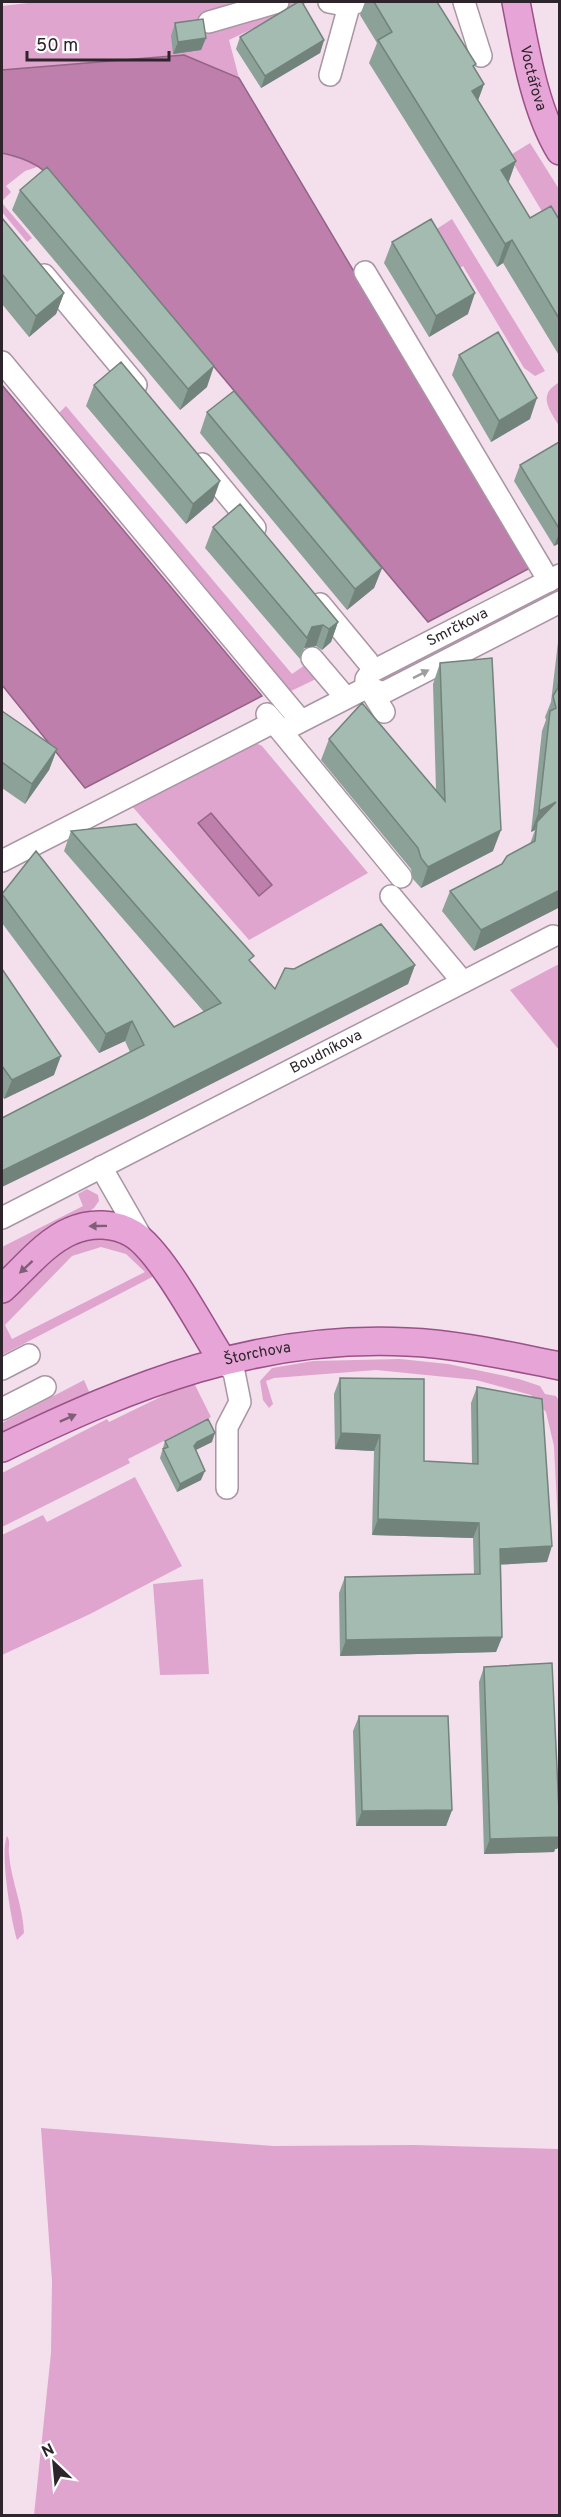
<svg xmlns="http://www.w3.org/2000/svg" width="561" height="2517" font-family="Overpass,sans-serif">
<rect width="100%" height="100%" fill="#f4dfed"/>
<path fill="#dfa5ce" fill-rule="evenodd" d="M36,2h272l-79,38 10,38 -55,-23 -182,15v-64z
M530,143l29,46v51l-50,-84z
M2,153l18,4 20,9 -15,5 -19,15 5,6 -9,9z
M2,203l30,35 -5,4 -25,-30z
M452,219l93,152 -10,5 -11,-8 -61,-102 -11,7 -23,-39z
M558,383l2,3 -1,40c-9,-16 -22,-30 -1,-43z
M66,406l226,268 13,-9 11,14 -25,12 -233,-277z
M559,583v13l-184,89 4,-10z
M256,743l6,3 106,127 -119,67 -118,-135z
M559,964v86l-49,-60z
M87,1189l11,6 1,6 -5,7 -92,63v-24l81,-41 -5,-12z
M108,1237l23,10 25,28 -154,80v-51l62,-53 20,-12zM101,1247l25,7 19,18 -133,67 -7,-14 67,-69z
M400,1359l48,5 71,15 21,7 5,8 11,2 3,5v124h-1l-4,-79 -8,-34 -15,-17 -55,-15 -100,-10 -102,8 -8,3 7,23 -4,4 -6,-8 -3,-19 12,-13 41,-7z
M84,1380l7,16 -89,41v-14z
M193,1381l18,36 -83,42 2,4 -128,64v-54l105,-54 2,3z
M135,1477l47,89 -92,48 -88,41v-120l41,-20 4,7z
M203,1579l6,95 -49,1 -7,-91z
M7,1836c4,6 1,10 2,18 2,27 14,51 15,79l-7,7c-7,-24 -17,-88 -10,-104z
M41,2128l232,18 141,-1 144,4 1,366h-525l17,-162 1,-72z"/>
<path fill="#be7fac" stroke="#926485" stroke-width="1.5" d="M184,55l55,23 291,490 -102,54 -362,-432c-24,-22 -32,-30 -64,-37v-83z
M2,385l260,311 -177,92 -83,-103z
M211,813l61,72 -13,11 -61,-73z"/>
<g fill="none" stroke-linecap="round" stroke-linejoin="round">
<defs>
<g id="minor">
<path d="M329,2l20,4"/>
<path d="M464,2l17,54"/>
<path d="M209,22l69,-20"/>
<path d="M330,75l19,-69 8,-4"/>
<path d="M365,272l184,309"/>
<path d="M44,275l92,110"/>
<path d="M2,362l299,359"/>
<path d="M202,464l53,64"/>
<path d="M320,604l48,58"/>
<path d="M312,658l34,40"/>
<path d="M368,687l15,6 177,-91"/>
<path id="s1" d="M384,712l-18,-29v-4l5,-7 189,-97"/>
<path d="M267,714l134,163"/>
<path d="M288,728l80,-41"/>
<path d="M2,861l272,-139"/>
<path d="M391,896l72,86"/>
<path d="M101,1167l43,75"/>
<path id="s2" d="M2,1218l551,-282"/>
<path d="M222,1360l12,12 6,30 -13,25v61"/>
<path d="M2,1369l27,-14"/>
<path d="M2,1409l43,-22"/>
</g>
<g id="major">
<path id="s3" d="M516,2c9,47 19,108 44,149"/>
<path d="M2,1289c21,-19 43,-47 69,-58 20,-9 44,-8 62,3 29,18 69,95 89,126"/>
<path id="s4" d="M2,1448c133,-64 254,-113 405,-106 51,2 102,14 153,24"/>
</g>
</defs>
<use href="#minor" stroke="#a995a3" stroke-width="24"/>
<use href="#major" stroke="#9c5089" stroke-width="30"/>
<use href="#minor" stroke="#fff" stroke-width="21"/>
<use href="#major" stroke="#e7a4d7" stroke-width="27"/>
</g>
<path fill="#8ca198" d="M365,2h72l47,82 -6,16 38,61 -8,21 22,36 30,3v136l-57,-94 -6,4 -128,-204 8,-20 -17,-28z
M175,23l31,15 -5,12 -28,4 -2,-18z
M240,37l84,3 -4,13 -59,35 -25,-39z
M20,190l187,197 -27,23 -168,-200z
M2,218l62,75 -8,21 -27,23 -27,-33z
M392,242l76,72 -39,23 -45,-74z
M459,355l71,64 -39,23 -39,-67z
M94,385l119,116 -27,23 -100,-118z
M207,412l175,156 -8,20 -27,22 -147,-177z
M560,442v101l-6,3 -40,-65 6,-16z
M213,527l125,95 -7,20 -9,8 -6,-4 -12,2 -4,11 -95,-111z
M560,625v282l-86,44 -32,-40 8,-20 52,-27 28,-20 5,-14 -4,2 11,-101 4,-11 -1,-3 6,-15z
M440,663l53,188 -72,37 -8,-9 -2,-10 -90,-109 8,-21 107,52 -3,-107z
M2,711l55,38 -8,21 -24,34 -23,-16z
M71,831l181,132 23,26 19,-20 121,-4 -7,19 -266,135 -12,-67 -5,-11 -26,12 -97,-130v-29l172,133 30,-15 -140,-161z
M2,969l52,106 -50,24 -2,-4z
M340,1378l84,83 48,3 -1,-61 6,-16 70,175 -46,2 1,73 -6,15 -156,4 -1,-63 6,-16 129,-2 -1,-37 -101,-3 2,-84 -39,-2 -1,-55z
M165,1441l47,1 -17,8 6,30 -24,12 -17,-34z
M484,1667l73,182h-2l-1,3 -70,2 -5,-172z
M359,1716l93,94 -6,16h-90l-3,-95z"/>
<path fill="#72837c" d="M206,38l-5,12 -28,4 5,-12z
M324,40l-4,13 -59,35 4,-12z
M484,84l-8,22 -4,-15z
M516,161l-8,23 -7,-14z
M512,240l-9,23 -6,4 8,-23z
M64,293l-8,21 -27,23 7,-21z
M475,293l-7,21 -39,23 7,-21z
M214,366l-7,21 -27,23 8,-21z
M537,398l-7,21 -39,23 8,-21z
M220,481l-7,20 -27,23 7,-20z
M560,531v12l-6,3z
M382,568l-8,20 -27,22 8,-21z
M338,622l-7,20 -9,8 7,-21z
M323,625l-7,21 -12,2 -4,11 12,-32z
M57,749l-8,21 -24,34 7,-20z
M556,802l-19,20 -2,8 -4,2 8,-21z
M501,830l-8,21 -72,37 7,-21z
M560,890v17l-86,44 7,-21z
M415,965l-7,19 -266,135 -140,68v-16z
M132,1021l-7,20 -26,12 7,-19z
M61,1056l-7,19 -50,24 8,-19z
M215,1433l-3,9 -18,9v-5l3,-4z
M341,1433l39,2 -6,16 -39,-2z
M205,1471l-4,9 -24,12 3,-8z
M378,1519l101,4 -6,15 -101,-3z
M552,1546l-5,16 -52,3 5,-16z
M502,1637l-6,15 -156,4 6,-16z
M452,1810l-6,16h-90l6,-15z
M560,1835v9l-3,5h-2l-1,3 -70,2 6,-15z"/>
<path fill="#a3bbb1" stroke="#72837c" stroke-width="1.5" d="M298,2h4l22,38 -59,36 -25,-39z
M374,2h63l39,62 -3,2 11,18 -12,7 44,70 -15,9 29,48 21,-12 9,15v99l-48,-80 -7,4 -127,-204 14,-8z
M203,19l3,19 -28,4 -3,-19z
M47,167l167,199 -26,23 -168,-199z
M2,218l62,75 -28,23 -34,-42z
M431,219l44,74 -39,23 -44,-74z
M498,332l39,66 -38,23 -40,-66z
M121,362l99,119 -27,23 -99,-119z
M234,391l148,177 -27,21 -148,-177z
M559,442h1v88l-40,-65z
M240,504l98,118 -9,7 -6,-4 -11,2 -5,11 -94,-111z
M492,658l9,172 -73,37 -7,-9 -3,-10 -89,-109 33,-36 83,98 -5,-138z
M560,672v218l-79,40 -31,-39 52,-27 5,-8 28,-15 2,-19 19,-20 -17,9 11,-100 6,-3 -3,-12 5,-8z
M2,711l55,38 -25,35 -29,-21 -1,2z
M136,824l118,132 -5,4 26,29 10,-21 9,1 87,-45 34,41 -266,134 -147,72v-53l142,-73 -12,-24 -26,13 -104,-140 34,-43 138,176 47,-24 -150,-172z
M2,969l59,87 -49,24 -10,-14z
M340,1378l84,1v82l54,3 -1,-77 65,12 10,147 -52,3 2,88 -156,3 -1,-63 135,-3 -1,-51 -101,-4 2,-84 -39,-2z
M208,1419l7,14 -18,9 -3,4 11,25 -25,13 -17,-35 5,-2 -3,-6z
M552,1663l7,147h1v27l-70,2 -6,-172z
M359,1716h89l4,94 -90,1z"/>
<defs><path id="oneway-solid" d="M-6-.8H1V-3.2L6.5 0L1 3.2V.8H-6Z" transform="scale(1.5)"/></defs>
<use fill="#a09da0" href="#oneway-solid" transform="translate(421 674) rotate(-27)"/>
<g fill="#815e78">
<use href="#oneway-solid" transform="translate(98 1226) rotate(179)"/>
<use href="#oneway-solid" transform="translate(26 1267) rotate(137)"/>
<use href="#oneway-solid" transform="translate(68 1418) rotate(-24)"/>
</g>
<g text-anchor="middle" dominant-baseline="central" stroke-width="6" stroke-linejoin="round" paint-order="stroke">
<g font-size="15" fill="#2d252b" stroke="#fff">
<text stroke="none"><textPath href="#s3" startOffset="78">Voctářova</textPath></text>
<text stroke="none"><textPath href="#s1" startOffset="144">Smrčkova</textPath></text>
<text stroke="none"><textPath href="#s2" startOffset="364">Boudníkova</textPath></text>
<text stroke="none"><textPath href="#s4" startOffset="273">Štorchova</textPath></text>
</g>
</g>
<rect width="561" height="2517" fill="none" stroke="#2d252b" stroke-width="6"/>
<g transform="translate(54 2463) rotate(334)" stroke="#ffffff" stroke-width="4.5" paint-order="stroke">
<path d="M0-4.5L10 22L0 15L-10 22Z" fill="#2d252b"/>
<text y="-9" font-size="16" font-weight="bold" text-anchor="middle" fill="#2d252b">N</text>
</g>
<path d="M27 51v9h142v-9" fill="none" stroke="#2d252b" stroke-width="3"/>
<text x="36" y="51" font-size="18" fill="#2d252b" stroke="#ffffff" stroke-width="4.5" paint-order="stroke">50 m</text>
</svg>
